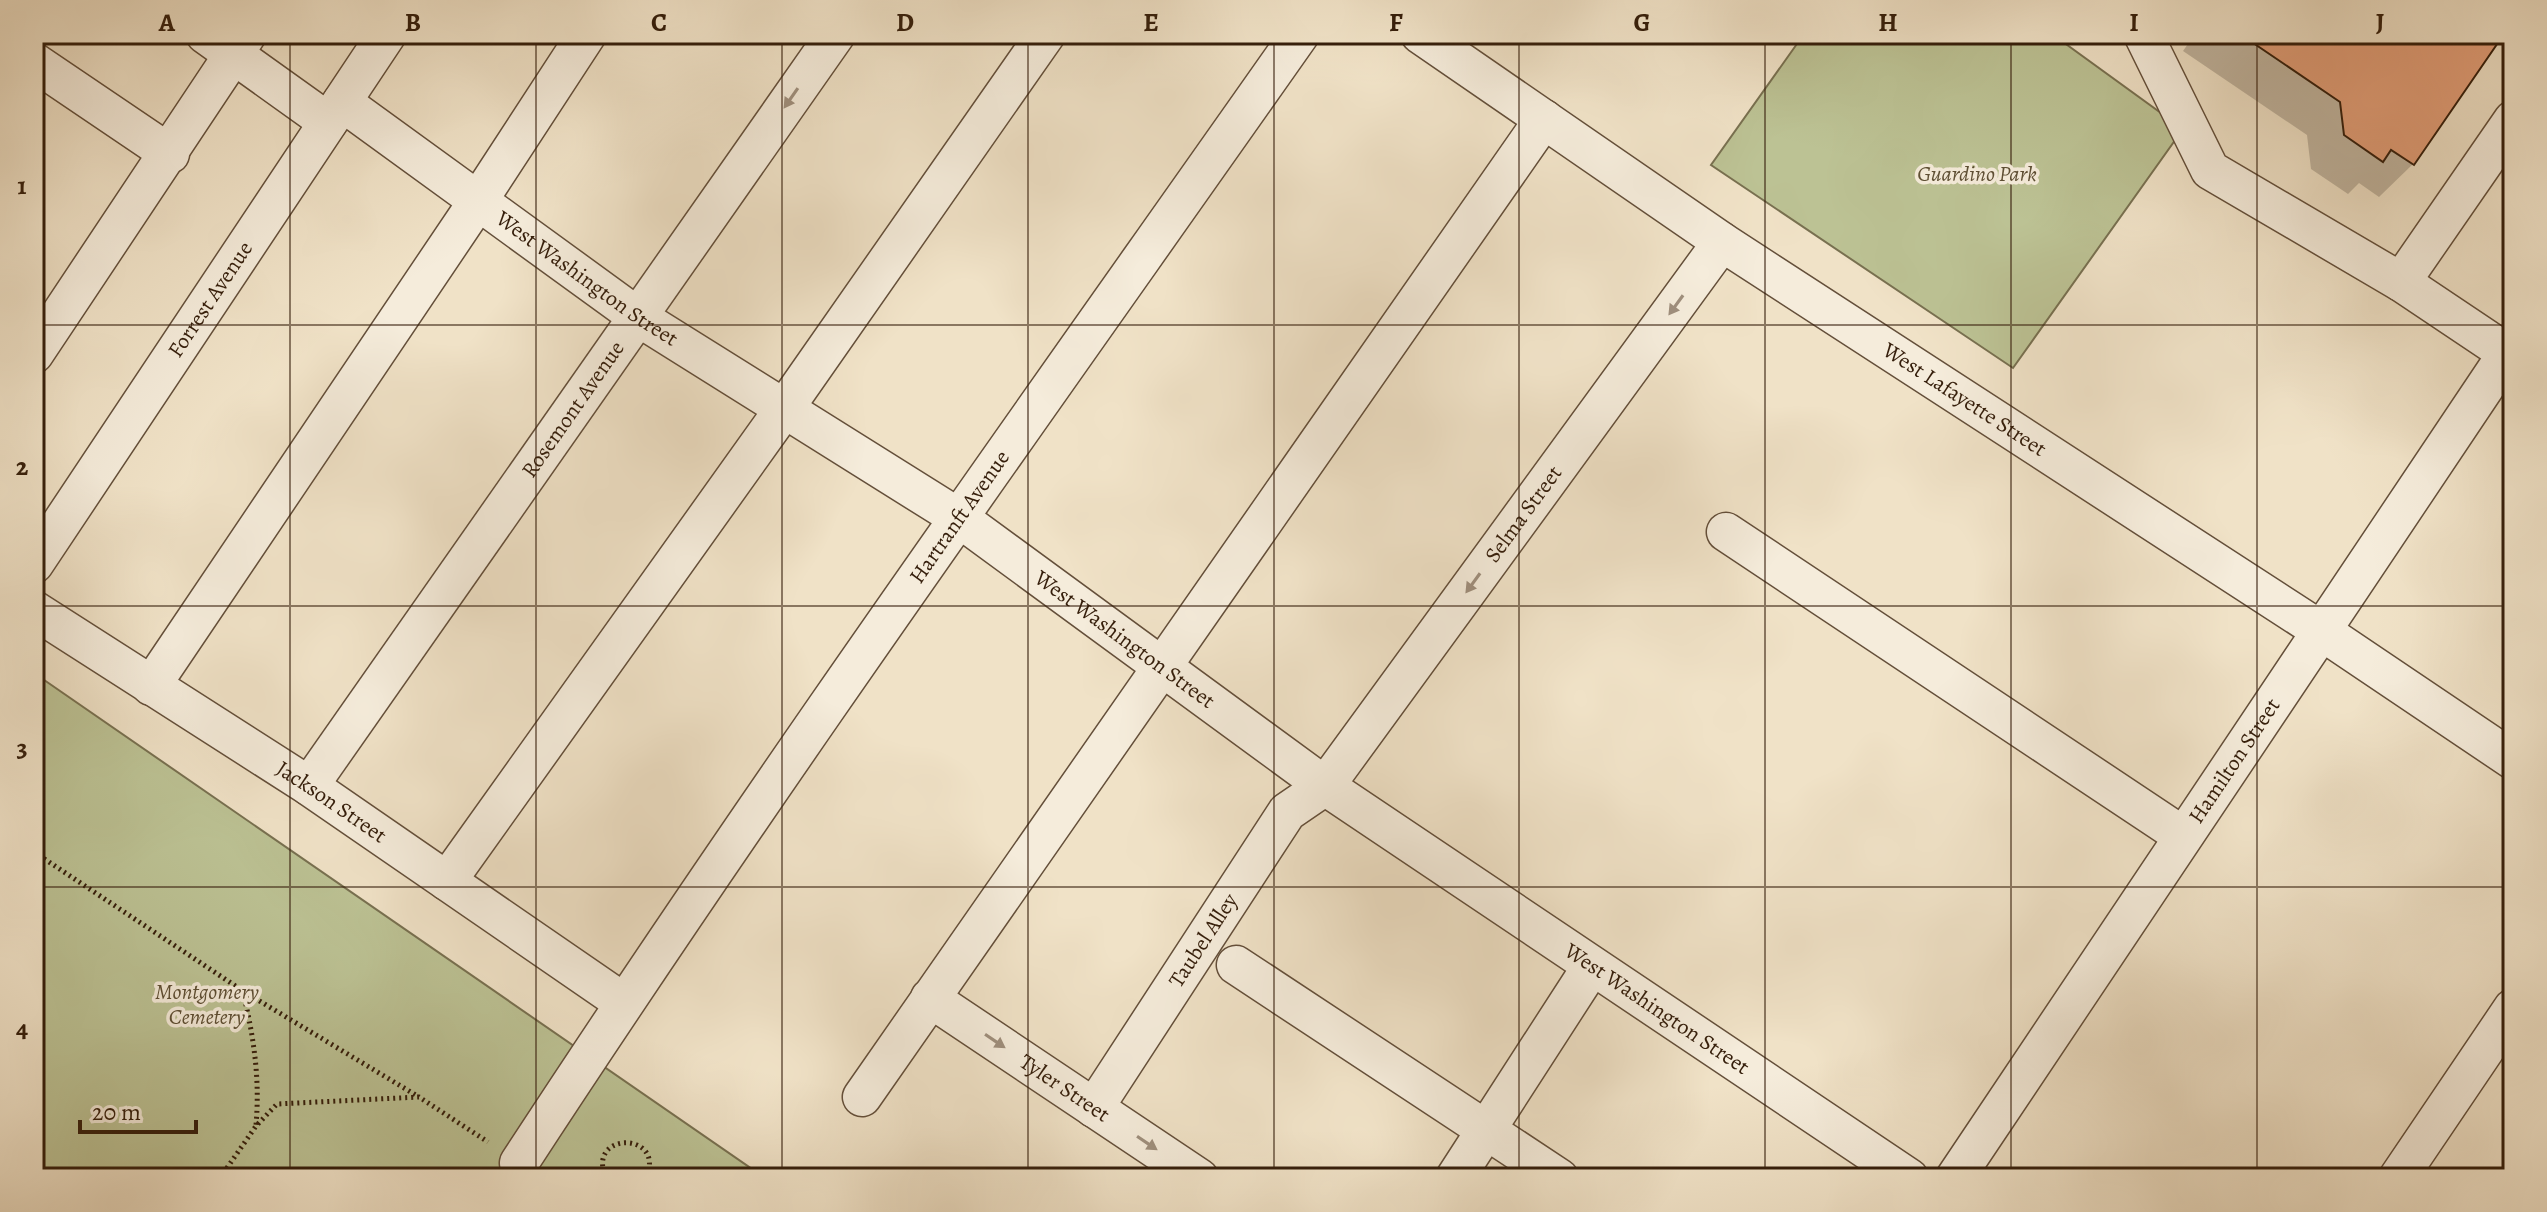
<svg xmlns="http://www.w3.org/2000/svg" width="2547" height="1212" font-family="Alegreya,serif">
<rect width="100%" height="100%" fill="#f0e2c7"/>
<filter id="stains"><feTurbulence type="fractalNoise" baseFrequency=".0025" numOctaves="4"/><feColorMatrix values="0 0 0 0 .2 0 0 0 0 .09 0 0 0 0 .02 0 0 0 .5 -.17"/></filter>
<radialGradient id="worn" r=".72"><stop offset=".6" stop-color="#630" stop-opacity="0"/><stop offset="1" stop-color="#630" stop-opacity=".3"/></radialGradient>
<path fill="#bcc294" stroke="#787050" stroke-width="2" d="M1804,34h248l131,95 -170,239 -302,-203z
M34,673l731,505h-731z"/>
<path fill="#0003" d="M2195,34h307l-89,130 -34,33 -20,-14 -11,11 -37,-25 -4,-34 -124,-84z"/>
<path fill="#e29e78" stroke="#351e0b" stroke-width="2" d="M2240,34h264l-90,131 -23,-15 -8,12 -39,-27 -4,-33z"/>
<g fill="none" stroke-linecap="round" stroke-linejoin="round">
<defs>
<g id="minor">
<path d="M205,34l123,88"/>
<path id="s1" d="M1420,34l302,208 598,388 193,130"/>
<path d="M2143,34l67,136 191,112 112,-162"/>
<path d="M34,62l136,92"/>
<path id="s2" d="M342,102l296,215 321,201 366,268 584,392"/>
<path d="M2401,282l106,71"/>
<path d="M34,354l213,-320"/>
<path d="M1726,532l457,304"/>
<path id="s3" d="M34,564l353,-530"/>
<path id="s4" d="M34,610l275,176 315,217"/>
<path d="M151,686l327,-485 109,-167"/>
<path id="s5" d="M309,786l527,-752"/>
<path d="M447,881l337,-472 262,-375"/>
<path d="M1236,965l323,213"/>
<path id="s6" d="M930,998l269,180"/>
<path d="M862,1097l682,-978"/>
<path id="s7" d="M1094,1108l193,-296 38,-26 397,-544"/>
<path id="s8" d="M519,1163c250,-383 518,-755 781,-1129"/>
<path d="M1455,1178l137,-212"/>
<path id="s9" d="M1955,1178l558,-833"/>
<path d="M2398,1178l115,-170"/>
</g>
</defs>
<use href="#minor" stroke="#644f3a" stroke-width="41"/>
<path stroke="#351e0b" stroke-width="5" stroke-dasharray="2 4" stroke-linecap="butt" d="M34,852l209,139 176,106
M243,992c11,46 17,87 13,133
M220,1178l36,-52 21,-22 142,-7 69,45
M606,1178c-21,-47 61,-47 40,0"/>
<use href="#minor" stroke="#f5ecdb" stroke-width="38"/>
</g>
<defs><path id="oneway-solid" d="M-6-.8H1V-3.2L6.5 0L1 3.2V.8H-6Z" transform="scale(2)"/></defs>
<g fill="#9f8f7d">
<use href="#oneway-solid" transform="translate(791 98) rotate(125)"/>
<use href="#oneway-solid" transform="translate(1676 305) rotate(126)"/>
<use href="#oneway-solid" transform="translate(1473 583) rotate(126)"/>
<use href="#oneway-solid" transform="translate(995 1041) rotate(34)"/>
<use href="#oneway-solid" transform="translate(1147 1143) rotate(34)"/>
</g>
<path fill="none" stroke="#351e0b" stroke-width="2" stroke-opacity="0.55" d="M290,34v1144M536,34v1144M782,34v1144M1028,34v1144M1274,34v1144M1519,34v1144M1765,34v1144M2011,34v1144M2257,34v1144M34,325h2479M34,606h2479M34,887h2479"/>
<g text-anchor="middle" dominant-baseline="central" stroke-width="7" stroke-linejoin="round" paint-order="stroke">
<g font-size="22" font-style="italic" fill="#5e4f34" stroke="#f5ecdb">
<text x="1977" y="174">Guardino Park</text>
<text x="207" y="992">Montgomery<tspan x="207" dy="25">Cemetery</tspan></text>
</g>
<g font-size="22" fill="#351e0b" stroke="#f5ecdb">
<text stroke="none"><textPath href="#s2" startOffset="302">West Washington Street</textPath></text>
<text stroke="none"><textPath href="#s3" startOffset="318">Forrest Avenue</textPath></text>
<text stroke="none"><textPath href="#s1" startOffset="656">West Lafayette Street</textPath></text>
<text stroke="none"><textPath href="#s5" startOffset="460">Rosemont Avenue</textPath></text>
<text stroke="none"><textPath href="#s7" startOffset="736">Selma Street</textPath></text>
<text stroke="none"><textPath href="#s8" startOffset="782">Hartranft Avenue</textPath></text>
<text stroke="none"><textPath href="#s2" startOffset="950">West Washington Street</textPath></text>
<text stroke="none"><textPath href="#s9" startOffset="502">Hamilton Street</textPath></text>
<text stroke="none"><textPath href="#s4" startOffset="354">Jackson Street</textPath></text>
<text stroke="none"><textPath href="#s7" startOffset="200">Taubel Alley</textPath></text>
<text stroke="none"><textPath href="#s2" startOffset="1598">West Washington Street</textPath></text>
<text stroke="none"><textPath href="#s6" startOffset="162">Tyler Street</textPath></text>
</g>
</g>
<rect width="2547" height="1212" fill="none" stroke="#f0e2c7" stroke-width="88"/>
<path d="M80 1120v12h116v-12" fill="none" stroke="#351e0b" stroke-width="4"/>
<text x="92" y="1120" font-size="24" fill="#351e0b" stroke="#f5ecdb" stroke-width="6" paint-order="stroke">20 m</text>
<rect x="44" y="44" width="2459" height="1124" fill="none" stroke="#351e0b" stroke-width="3"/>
<g font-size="26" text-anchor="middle" font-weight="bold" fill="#351e0b">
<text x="167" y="31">A</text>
<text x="413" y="31">B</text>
<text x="659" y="31">C</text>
<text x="905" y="31">D</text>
<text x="1151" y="31">E</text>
<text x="1396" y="31">F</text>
<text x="1642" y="31">G</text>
<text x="1888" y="31">H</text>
<text x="2134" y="31">I</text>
<text x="2380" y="31">J</text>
<text x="22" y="194">1</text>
<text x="22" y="475">2</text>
<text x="22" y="756">3</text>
<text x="22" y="1037">4</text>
</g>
<rect width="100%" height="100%" filter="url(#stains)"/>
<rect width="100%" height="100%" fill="url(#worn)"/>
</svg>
